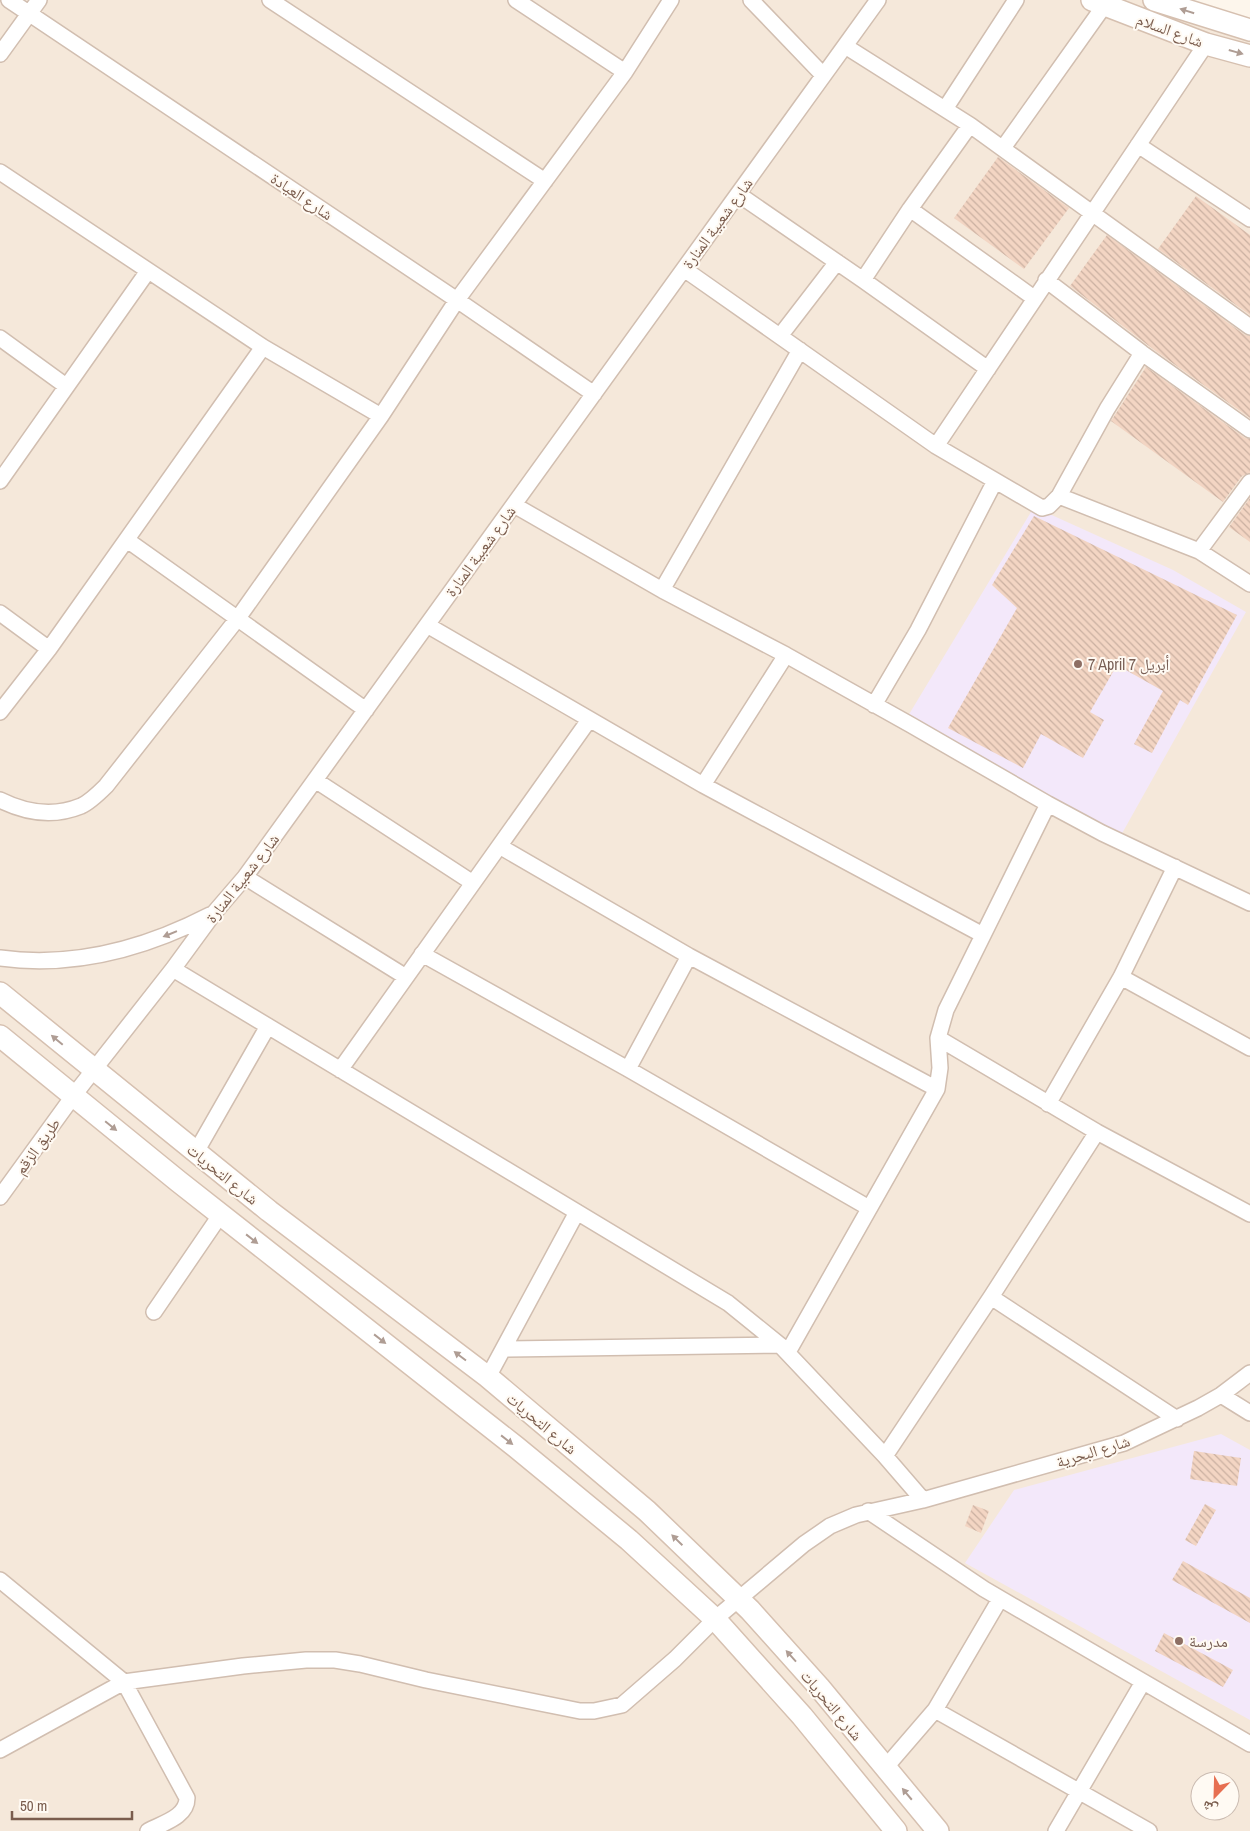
<svg xmlns="http://www.w3.org/2000/svg" width="1250" height="1831" font-family="'Archivo Narrow','Noto Naskh Arabic',sans-serif">
<defs>
<pattern id="building-back-hatch" width="6" height="6" patternUnits="userSpaceOnUse" patternTransform="scale(1.25)"><rect width="6" height="6" fill="#f3d5c3"/><path d="M-1 5l2 2M0 0l6 6M5-1l2 2" fill="none" stroke="#cab0a1"/></pattern>
</defs>
<rect width="100%" height="100%" fill="#fdf6ec"/>
<path fill="#f5e8da" fill-rule="evenodd" d="M0,0h1148l102,36v1795h-1250zM1200,1781h30v30h-30z"/>
<path fill="#f3e8fa" d="M1034,507l139,63 73,42 -126,225 -212,-121z
M1221,1434l29,16v270l-285,-157 49,-73z"/>
<path fill="url(#building-back-hatch)" d="M998,157l71,51 -45,61 -70,-51z
M1196,196l54,39v80l-92,-66z
M1107,235l138,100 5,1v82l-93,-66 -87,-66z
M1146,367l99,71 5,1v34l-8,3 -19,26 -112,-81z
M1250,498v44l-21,-15z
M1034,516l203,99 -49,90 -8,-5 -28,53 -18,-9 29,-53 -46,-26 -27,47 14,8 -21,38 -42,-24 -18,34 -75,-40 69,-120 -25,-23z
M1194,1451l47,7 -4,28 -47,-7z
M1205,1504l11,6 -20,36 -11,-6z
M973,1505l16,6 -8,22 -16,-7z
M1183,1561l67,37v25l-78,-43z
M1164,1633l69,37 -10,17 -68,-36z"/>
<g fill="none" stroke-linecap="round" stroke-linejoin="round">
<defs>
<path id="minor" d="M9,0l448,300 137,94
M270,0l275,181
M516,0l109,72
M751,0l72,75
M845,46l125,79 280,202
M0,54l39,-54
M945,109l71,-109
M1138,145l112,74
M1003,148l101,-142
M0,172l263,175 118,69
M738,194l125,86 125,89
M910,209l124,89
M684,269l252,177 106,62 7,-2 10,-10 48,-87 35,-56
M863,280l47,-71 60,-84
M1046,280l96,73 108,77
M780,336l57,-74
M0,338l66,48
M936,446l270,-402
M0,481l148,-210
M1059,496l140,55 51,33
M514,505l148,85 124,65 125,70 137,79 54,29 148,70
M127,540l239,170
M1199,551l51,-69
M662,590l138,-240
M0,613l49,36
M427,625l276,160 280,150
M874,705l44,-75 77,-149
M0,712l49,-63 214,-302
M315,780l158,103
M703,785l83,-130
M0,800c26,13 54,17 81,6 9,-4 18,-13 25,-20l132,-168 143,-202 76,-116 168,-228 46,-72
M501,847l188,109 248,133
M245,877l161,100
M422,954l206,115 241,139
M0,958c73,10 146,-10 210,-43
M1121,977l129,71
M938,1038l159,94 153,82
M628,1069l61,-113
M340,1070l249,-350
M1048,1104l73,-127 54,-110
M196,1152l72,-126
M0,1197l74,-102 99,-126 41,-56 31,-36 633,-877
M991,1297l186,122
M154,1312l67,-98
M504,1349l276,-4
M788,1352l149,-263 3,-21 -2,-30 8,-28 102,-206
M488,1377l89,-165
M1221,1395l29,18
M885,1456l106,-159 106,-165
M923,1500l201,-57 74,-35 23,-13 29,-22
M868,1511l116,78 266,155
M0,1580l124,102 119,-16 63,-6h29l25,4 66,16 154,31h14l28,-6 53,-46 40,-40 89,-75 26,-18 26,-11 67,-15 -38,-44 -105,-111 -52,-42 -555,-334
M935,1710l214,121
M0,1750l124,-68 63,116c0,19 -24,25 -39,33
M885,1768l50,-58 65,-111
M1056,1831l87,-149"/>
<path id="secondary" d="M1092,0l114,44 44,12
M1154,0l96,30
M0,993l269,218 219,166 159,134 103,99 69,77 119,144
M0,1036l178,145 338,266 113,93 86,79 87,97 94,115"/>
</defs>
<use href="#minor" stroke="#d1beb0" stroke-width="18"/>
<use href="#secondary" stroke="#d6c0b0" stroke-width="24"/>
<use href="#minor" stroke="#fff" stroke-width="15"/>
<use href="#secondary" stroke="#fff" stroke-width="21"/>
</g>
<defs><path id="oneway-solid" d="M-6-.8H1V-3.2L6.5 0L1 3.2V.8H-6Z" transform="scale(1.25)"/></defs>
<g fill="#af9d94">
<use href="#oneway-solid" transform="translate(1187 11) rotate(-163)"/>
<use href="#oneway-solid" transform="translate(1236 52) rotate(16)"/>
<use href="#oneway-solid" transform="translate(170 934) rotate(158)"/>
<use href="#oneway-solid" transform="translate(57 1040) rotate(-140)"/>
<use href="#oneway-solid" transform="translate(111 1126) rotate(39)"/>
<use href="#oneway-solid" transform="translate(252 1239) rotate(38)"/>
<use href="#oneway-solid" transform="translate(380 1339) rotate(38)"/>
<use href="#oneway-solid" transform="translate(460 1356) rotate(-143)"/>
<use href="#oneway-solid" transform="translate(507 1440) rotate(38)"/>
<use href="#oneway-solid" transform="translate(677 1540) rotate(-136)"/>
<use href="#oneway-solid" transform="translate(791 1656) rotate(-132)"/>
<use href="#oneway-solid" transform="translate(907 1794) rotate(-130)"/>
</g>
<g fill="#8d6e63" stroke="#fffaf3" stroke-width="2">
<circle cx="1078" cy="664" r="5"/>
<circle cx="1179" cy="1641" r="5"/>
</g>
<g text-anchor="middle" dominant-baseline="central" stroke-width="4" stroke-linejoin="round" paint-order="stroke">
<g font-size="16" fill="#7a5c4d" stroke="#fffaf3">
<text transform="translate(1170 30) rotate(20)">شارع السلام</text>
<text transform="translate(302 196) rotate(34)">شارع العيادة</text>
<text transform="translate(717 223) rotate(-54)">شارع شعبية المنارة</text>
<text transform="translate(480 551) rotate(-54)">شارع شعبية المنارة</text>
<text transform="translate(242 878) rotate(-52)">شارع شعبية المنارة</text>
<text transform="translate(37 1146) rotate(-54)">طريق الزقم</text>
<text transform="translate(223 1174) rotate(39)">شارع التحريات</text>
<text transform="translate(542 1423) rotate(40)">شارع التحريات</text>
<text transform="translate(1093 1451) rotate(-17)">شارع البحرية</text>
<text transform="translate(832 1705) rotate(50)">شارع التحريات</text>
</g>
<g font-size="16" fill="#785e54" stroke="#fffaf3" text-anchor="start">
<text x="1088" y="664">7 April 7 أبريل</text>
<text x="1189" y="1641">مدرسة</text>
</g>
</g>
<g transform="translate(1215 1796) rotate(203)"><circle r="24" fill="#fffaf3" stroke="#cabbb1"/>
<path d="M0-4L9 19L0 12L-9 19Z" fill="#e76f51"/>
<text y="-8" font-size="14" font-weight="bold" text-anchor="middle" fill="#7a5c4d">ش</text>
</g>
<path d="M12 1811v8h120v-8" fill="none" stroke="#7a5c4d" stroke-width="2.5"/>
<text x="20" y="1811" font-size="15" fill="#7a5c4d" stroke="#fffaf3" stroke-width="4" paint-order="stroke">50 m</text>
</svg>
